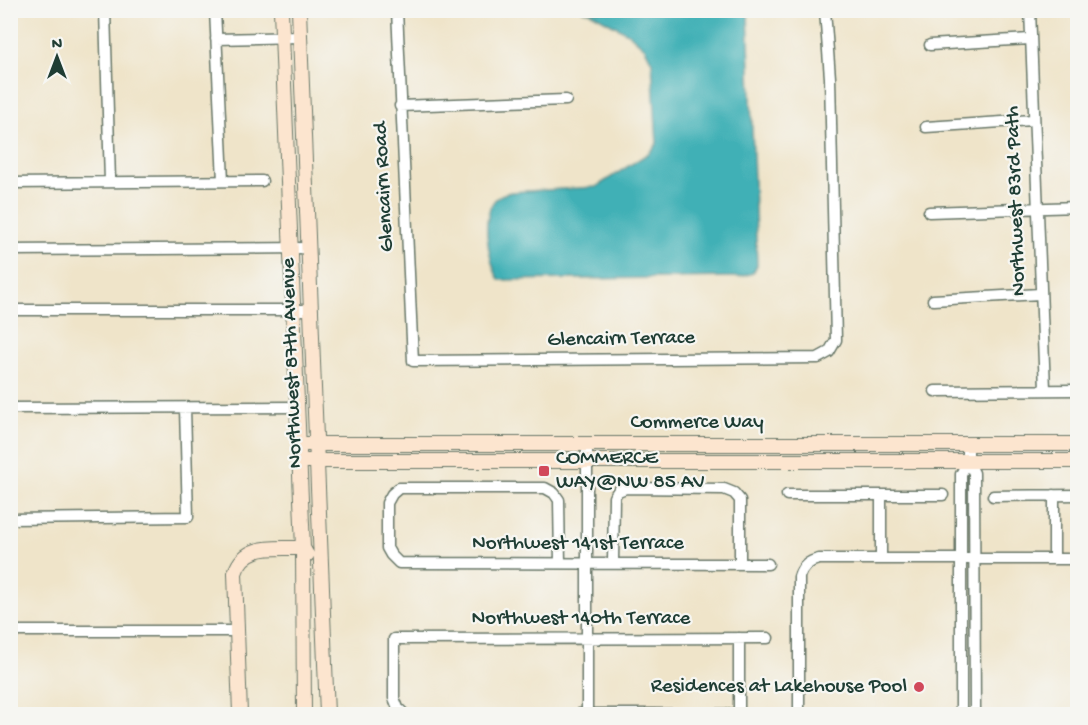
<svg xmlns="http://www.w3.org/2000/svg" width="1088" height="725" font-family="'Gochi Hand',sans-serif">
<rect width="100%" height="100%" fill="#f6f6f2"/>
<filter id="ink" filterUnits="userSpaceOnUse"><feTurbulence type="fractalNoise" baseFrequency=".0167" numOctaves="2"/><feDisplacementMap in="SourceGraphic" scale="12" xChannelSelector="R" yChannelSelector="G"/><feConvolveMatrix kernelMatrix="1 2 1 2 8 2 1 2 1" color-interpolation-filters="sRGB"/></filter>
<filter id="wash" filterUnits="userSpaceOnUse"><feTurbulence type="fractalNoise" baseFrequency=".008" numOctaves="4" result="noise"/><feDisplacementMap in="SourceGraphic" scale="24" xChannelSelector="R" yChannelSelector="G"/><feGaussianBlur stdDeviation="1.35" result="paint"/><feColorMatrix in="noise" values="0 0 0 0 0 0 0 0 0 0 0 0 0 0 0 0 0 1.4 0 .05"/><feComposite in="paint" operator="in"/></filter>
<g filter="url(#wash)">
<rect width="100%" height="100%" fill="#efe4c9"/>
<path fill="#3fb0b6" stroke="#2f7675" stroke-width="1.5" d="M744,11l4,3 9,251 -4,8 -13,4 -241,3c-11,-19 -20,-68 -1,-83 3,-3 9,-4 13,-5l85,-5 53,-34 8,-9 -5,-82 -7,-14 -17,-15 -38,-21 -8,-1z"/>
</g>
<g filter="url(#ink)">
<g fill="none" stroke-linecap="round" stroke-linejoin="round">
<defs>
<path id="street" d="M105,10l5,172
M215,10l8,171
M397,10l16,351 405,-3 11,-6 7,-12 -6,-262 -5,-68
M1030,10l15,379
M216,39l84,-2
M930,45l100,-6
M400,106l166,-6
M926,127l107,-7
M10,183l252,-2
M929,212l149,-5
M10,250l299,-2
M933,300l107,-6
M10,310h302
M935,391l143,-1
M10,408l287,-1
M968,444v17l6,12 1,241
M787,495h156
M1054,495v64
M993,496l85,-1
M10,519l178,-2 -3,-109
M881,559v-64
M560,563l-1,-63 -5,-7 -9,-5h-146l-7,6 -5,9v45l4,7 8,8 369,1
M613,563l1,-66 4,-6 8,-3 98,1 10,4 6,7v64
M10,631h227
M404,714l-6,-6 -4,-10v-59l374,-1
M579,714h160v-76
M587,714v-271
M799,714v-137c3,-10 10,-16 20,-18h259
M961,714v-240l7,-13"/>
<path id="secondary" d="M281,10l22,538 1,166
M299,10l28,704
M299,444h779
M300,461h778
M240,714l-5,-141c10,-31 40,-24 68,-25l4,7"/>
</defs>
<use href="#street" stroke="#687768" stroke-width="13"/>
<use href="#secondary" stroke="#687768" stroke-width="16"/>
<use href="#street" stroke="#fff" stroke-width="10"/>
<use href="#secondary" stroke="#fce5cf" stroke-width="14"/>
</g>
</g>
<g fill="#d1495b" stroke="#f6f6f2" stroke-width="2">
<rect x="538" y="465" width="12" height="12" rx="3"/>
<circle cx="919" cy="687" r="6"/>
</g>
<g text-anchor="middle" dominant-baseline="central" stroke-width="4.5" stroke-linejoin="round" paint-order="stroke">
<g font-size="21" fill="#1f3d34" stroke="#f6f6f2">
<text transform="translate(385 187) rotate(-93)">Glencairn Road</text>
<text transform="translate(1017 201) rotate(-92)">Northwest 83rd Path</text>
<text transform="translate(621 340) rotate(-1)">Glencairn Terrace</text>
<text transform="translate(293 363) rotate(-92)">Northwest 87th Avenue</text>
<text x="697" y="423">Commerce Way</text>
<text x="578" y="544">Northwest 141st Terrace</text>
<text x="581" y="619">Northwest 140th Terrace</text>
</g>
<g font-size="21" fill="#1f3d34" stroke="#f6f6f2" text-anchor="start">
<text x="556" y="459">COMMERCE<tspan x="556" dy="24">WAY@NW 85 AV</tspan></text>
<text x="907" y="687" text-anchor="end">Residences at Lakehouse Pool</text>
</g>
</g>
<rect width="1088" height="725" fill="none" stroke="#f6f6f2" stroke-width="36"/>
<g transform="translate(57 57)" stroke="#f6f6f2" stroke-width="4.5" paint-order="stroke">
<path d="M0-4.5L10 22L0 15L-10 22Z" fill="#1f3d34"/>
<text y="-9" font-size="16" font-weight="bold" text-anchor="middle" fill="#1f3d34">N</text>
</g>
</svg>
